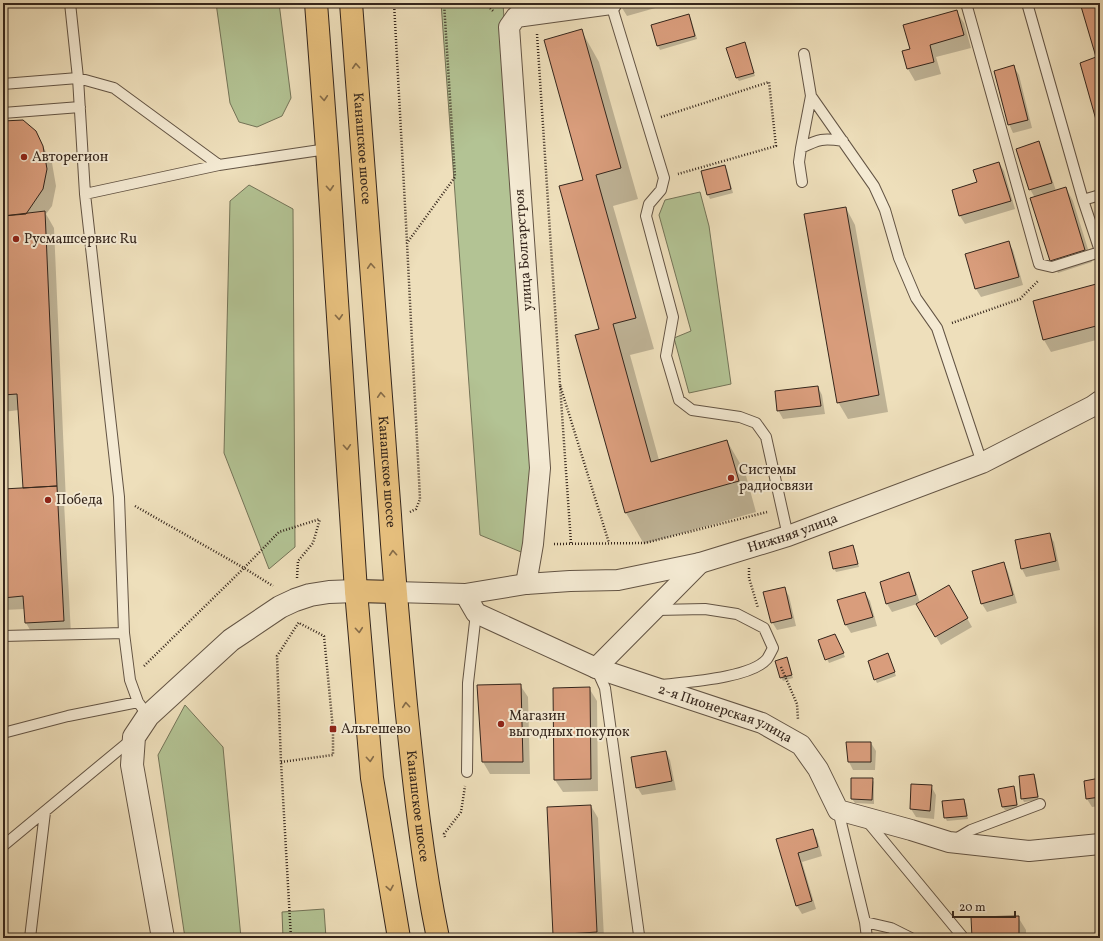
<svg xmlns="http://www.w3.org/2000/svg" width="1103" height="941" font-family="Vollkorn,serif">
<rect width="100%" height="100%" fill="#eedfbb"/>
<filter id="stains"><feTurbulence type="fractalNoise" baseFrequency=".005" numOctaves="4"/><feColorMatrix values="0 0 0 0 .2 0 0 0 0 .09 0 0 0 0 .02 0 0 0 .5 -.17"/></filter>
<radialGradient id="worn" r=".72"><stop offset=".6" stop-color="#630" stop-opacity="0"/><stop offset="1" stop-color="#630" stop-opacity=".3"/></radialGradient>
<path fill="#b3c394" stroke="#747458" d="M216,3h63l12,95 -9,18 -25,11 -18,-5 -9,-19z
M441,3h62l35,556 -58,-24z
M249,185l44,24 2,338 -26,22 -45,-116 6,-252z
M700,192l9,34 22,158 -42,9 -15,-55 17,-7 -32,-116 6,-15z
M185,705l38,42 18,191h-56l-27,-183z
M324,909l2,29h-43l-1,-26z"/>
<path fill="#0003" d="M619,3h54l-46,13z
M956,11l8,12 7,25 -35,9 5,17 -26,7 -7,-12 -5,-17 8,-2z
M689,15l2,4 6,20 -37,11 -2,-4 -6,-20z
M581,30l18,32 39,137 -25,7 41,143 -24,6 29,105 68,-19 18,31 11,40 -112,32 -18,-31 -26,-184 -16,-149z
M746,47l9,29 -16,5 -2,-3z
M1014,67l5,8 13,53 -19,5 -4,-9z
M3,122l32,10 17,31 4,23 -4,20 -6,8 8,14 12,274h-2l7,132 -38,1 -7,-12 -1,-14 -22,1v-120l22,-1 -6,-79 -16,2z
M1038,143l5,8 13,40 10,-3 7,13 19,61 -34,11 -7,-13 -16,-62 -5,-9z
M999,163l5,8 11,38 -50,15 -5,-8 -7,-26 25,-7z
M725,166l2,4 6,23 -23,6 -2,-4 -6,-23z
M846,208l9,17 33,187 -40,7 -10,-17z
M1008,242l5,8 10,35 -42,12 -5,-8 -10,-34z
M1100,284v55l-49,13 -7,-12 -10,-38z
M818,387l4,8 3,19 -42,5 -5,-9z
M1049,534l5,8 6,28 -34,7 -4,-8z
M853,546l2,4 4,17 -23,5 -2,-4z
M1004,563l4,9 9,31 -30,9 -5,-8z
M908,574l5,8 7,21 29,-17 23,41 -31,18 -24,-41 -25,8 -5,-8z
M784,588l5,8 7,30 -19,4 -5,-8z
M865,593l5,8 7,25 -26,7 -5,-8 -8,-24z
M837,639l8,18 -16,6 -10,-22z
M890,658l6,18 -19,7 -2,-4z
M788,662l5,16 -10,3 -2,-4z
M520,685l8,12 2,77h-40l-7,-12z
M589,688l8,13 1,90 -35,1 -8,-12z
M871,743l5,8 -1,19h-22l-4,-8z
M666,752l4,8 6,30 -34,5 -5,-8z
M1034,775l2,4 3,21 -15,2 -2,-4z
M872,779l2,3v22l-19,-1 -3,-4z
M1100,779v27l-8,1 -5,-8 -2,-17z
M911,785l20,1 5,9 -2,24 -18,-2 -5,-8z
M1014,787l2,4 2,18 -13,1 -3,-4z
M964,800l2,4 2,15 -21,2 -2,-4z
M591,806l7,12 6,120h-48l-2,-4z
M812,830l5,8 5,18 -20,6 14,47 -14,5 -5,-8 -19,-66z
M1018,917l8,13v8h-53z"/>
<path fill="#d99d7c" stroke="#35261c" d="M1080,3h20v131l-20,-71 16,-6z
M957,10l7,25 -34,10 4,17 -27,7 -5,-18 8,-2 -7,-24z
M689,14l6,22 -38,10 -6,-21z
M582,29l39,139 -25,7 40,143 -23,6 38,138 76,-22 12,41 -114,32 -50,-178 24,-6 -40,-143 24,-6 -39,-140z
M745,42l9,31 -18,5 -10,-30z
M1014,65l14,55 -20,5 -14,-54z
M23,120l13,11 7,15 4,23 -4,20 -17,25 -23,2v-95z
M1039,141l13,42 -23,7 -13,-41z
M999,162l12,39 -52,15 -7,-26 25,-8 -4,-12z
M725,165l6,24 -24,6 -6,-24z
M1066,187l19,63 -35,11 -20,-63z
M846,207l33,188 -42,8 -33,-189z
M45,211l12,275 -34,2 -6,-94 -14,1v-179z
M1009,241l10,36 -44,12 -10,-35z
M1100,283v42l-57,15 -10,-39z
M818,386l3,20 -44,5 -2,-20z
M57,486l7,135 -39,2 -2,-27 -20,2v-109z
M1050,533l6,28 -35,8 -6,-29z
M853,545l5,19 -25,5 -4,-17z
M1004,562l9,33 -32,9 -9,-33z
M909,572l7,23 -30,9 -6,-22z
M949,585l19,33 -33,19 -19,-33z
M785,587l7,31 -21,5 -8,-31z
M865,592l8,25 -28,8 -8,-25z
M1097,618h3v19z
M835,634l9,19 -19,7 -7,-20z
M888,653l7,19 -21,8 -6,-19z
M787,657l5,18 -12,3 -5,-17z
M521,684l2,78h-41l-5,-77z
M590,687l1,92 -37,1 -1,-92z
M846,742h25v20h-23z
M666,751l6,30 -36,7 -5,-31z
M1034,774l4,23 -17,2 -2,-23z
M851,778h22l-1,22 -21,-1z
M1100,778v19l-14,2 -2,-18z
M911,784l21,1 -2,26 -20,-2z
M1014,786l3,19 -15,2 -4,-18z
M964,799l3,17 -23,2 -2,-17z
M591,805l6,127 -44,3 -6,-128z
M813,829l5,18 -20,6 14,48 -16,5 -20,-67z
M1019,916v22h-47l-1,-21z"/>
<g fill="none" stroke-linecap="round" stroke-linejoin="round">
<defs>
<path id="service" d="M70,3l8,75 7,116
M615,3l-4,1 53,174 -3,12 -12,14 -3,12 27,101 -7,39 13,44 13,10 48,7 16,6 10,14 22,99
M966,3l73,261 13,3 48,-15
M1027,3l56,197 17,51
M804,54l7,42 63,90 11,24 14,48 17,40 21,30 45,135
M3,84l75,-6 36,10 105,77
M811,96l-10,52c18,-9 22,-10 42,-7
M3,113l77,-6
M801,148l-2,14 3,20
M1083,200l17,-5
M656,610l49,-1 32,5 27,14 9,20c-2,4 -4,8 -6,11 -16,19 -80,23 -105,26
M3,636l121,-3
M596,668l9,20 34,247
M148,716l-10,-14 -8,-22 -6,-47 -5,-136 -34,-303 134,-29 108,-16
M3,733l65,-17 70,-14
M467,772l1,-89 8,-70
M838,810l27,112 2,16
M867,821l95,115
M954,840l17,-10 69,-26
M3,846l129,-107
M865,922l26,6 20,10
M30,938l15,-126"/>
<g id="minor">
<path d="M526,584l7,-40 7,-76 -31,-441 7,-10 95,-13"/>
<path id="s1" d="M395,592l70,2 61,-10 44,-3 48,-1 82,-17 88,-27 194,-73 111,-57 7,-5"/>
<path id="s2" d="M465,594l11,19 120,55 166,55 39,22 17,24 20,41 73,20 38,12 80,9 71,-7"/>
<path d="M596,668l104,-105"/>
</g>
<path id="tertiary" d="M163,938l-31,-173 2,-28 14,-21 83,-76 49,-33 15,-7 15,-5 19,-3 27,-1"/>
<g id="primary">
<path d="M316,3l11,146 29,442 16,187 27,160"/>
<path id="s3" d="M351,3l39,512c4,63 10,126 16,190 8,78 16,156 32,233"/>
<path d="M356,591l39,1"/>
</g>
</defs>
<use href="#service" stroke="#635444" stroke-width="12"/>
<use href="#minor" stroke="#635444" stroke-width="22"/>
<use href="#tertiary" stroke="#635444" stroke-width="24"/>
<use href="#primary" stroke="#35261c" stroke-width="24"/>
<path stroke="#35261c" stroke-width="2.5" stroke-dasharray="1 2" stroke-linecap="butt" d="M394,3l13,239
M488,3v3l6,6
M537,34l23,351
M661,117l108,-35 7,64 -98,28
M952,323l68,-24 19,-19
M135,506l109,62 35,-36 41,-13
M410,512l6,-3 4,-10 -13,-256 48,-66 -11,-174
M571,543l-11,-158 49,158
M554,544l91,-1 122,-31
M749,568v10l9,30
M297,578l1,-17 15,-18 7,-24
M144,666l100,-98 29,18
M781,667l16,37 1,16
M281,762l52,-7v-26l-9,-93 -25,-13
M445,837l-1,-3 17,-22 4,-26
M291,938l-10,-176 -4,-106 22,-34"/>
<use href="#service" stroke="#f4ead3" stroke-width="10"/>
<use href="#minor" stroke="#f4ead3" stroke-width="20"/>
<use href="#tertiary" stroke="#f4ead3" stroke-width="22"/>
<use href="#primary" stroke="#e7c07e" stroke-width="22"/>
</g>
<defs><path id="oneway-chevron" d="M-2-3.5L2.5 0L-2 3.5" fill="none" stroke-width="1.6" stroke-linecap="round" stroke-linejoin="round"/></defs>
<g stroke="#856b48">
<use href="#oneway-chevron" transform="translate(356 66) rotate(-94)"/>
<use href="#oneway-chevron" transform="translate(324 98) rotate(86)"/>
<use href="#oneway-chevron" transform="translate(330 188) rotate(86)"/>
<use href="#oneway-chevron" transform="translate(371 266) rotate(-94)"/>
<use href="#oneway-chevron" transform="translate(339 317) rotate(86)"/>
<use href="#oneway-chevron" transform="translate(381 395) rotate(-94)"/>
<use href="#oneway-chevron" transform="translate(347 447) rotate(86)"/>
<use href="#oneway-chevron" transform="translate(393 553) rotate(-94)"/>
<use href="#oneway-chevron" transform="translate(359 630) rotate(85)"/>
<use href="#oneway-chevron" transform="translate(406 705) rotate(-95)"/>
<use href="#oneway-chevron" transform="translate(370 759) rotate(85)"/>
<use href="#oneway-chevron" transform="translate(390 888) rotate(80)"/>
</g>
<g fill="#8f2418" stroke="#f4ead3" stroke-width="1.5">
<circle cx="24" cy="157" r="4"/>
<circle cx="16" cy="239" r="4"/>
<circle cx="731" cy="478" r="4"/>
<circle cx="48" cy="500" r="4"/>
<circle cx="501" cy="724" r="4"/>
<rect x="329" y="725" width="8" height="8" rx="2"/>
</g>
<g text-anchor="middle" dominant-baseline="central" stroke-width="4" stroke-linejoin="round" paint-order="stroke">
<g font-size="14" fill="#35261c" stroke="#f4ead3">
<text stroke="none"><textPath href="#s3" startOffset="146">Канашское шоссе</textPath></text>
<text transform="translate(524 250) rotate(-94)">улица Болгарстроя</text>
<text stroke="none"><textPath href="#s3" startOffset="470">Канашское шоссе</textPath></text>
<text stroke="none"><textPath href="#s1" startOffset="405">Нижняя улица</textPath></text>
<text stroke="none"><textPath href="#s2" startOffset="291">2-я Пионерская улица</textPath></text>
<text stroke="none"><textPath href="#s3" startOffset="806">Канашское шоссе</textPath></text>
</g>
<g font-size="14" fill="#35261c" stroke="#f4ead3" text-anchor="start">
<text x="32" y="157">Авторегион</text>
<text x="24" y="239">Русмашсервис Ru</text>
<text x="739" y="470">Системы<tspan x="739" dy="16">радиосвязи</tspan></text>
<text x="56" y="500">Победа</text>
<text x="509" y="716">Магазин<tspan x="509" dy="16">выгодных покупок</tspan></text>
<text x="341" y="729">Альгешево</text>
</g>
</g>
<rect width="1103" height="941" fill="none" stroke="#eedfbb" stroke-width="16"/>
<rect x="4" y="4" width="1095" height="933" fill="none" stroke="#35261c" stroke-width="2"/>
<rect x="8" y="8" width="1087" height="925" fill="none" stroke="#35261c"/>
<path d="M953 911v6h62v-6" fill="none" stroke="#35261c" stroke-width="2"/>
<text x="959" y="911" font-size="12" fill="#35261c" stroke="#f4ead3" stroke-width="3" paint-order="stroke">20 m</text>
<rect width="100%" height="100%" filter="url(#stains)"/>
<rect width="100%" height="100%" fill="url(#worn)"/>
</svg>
